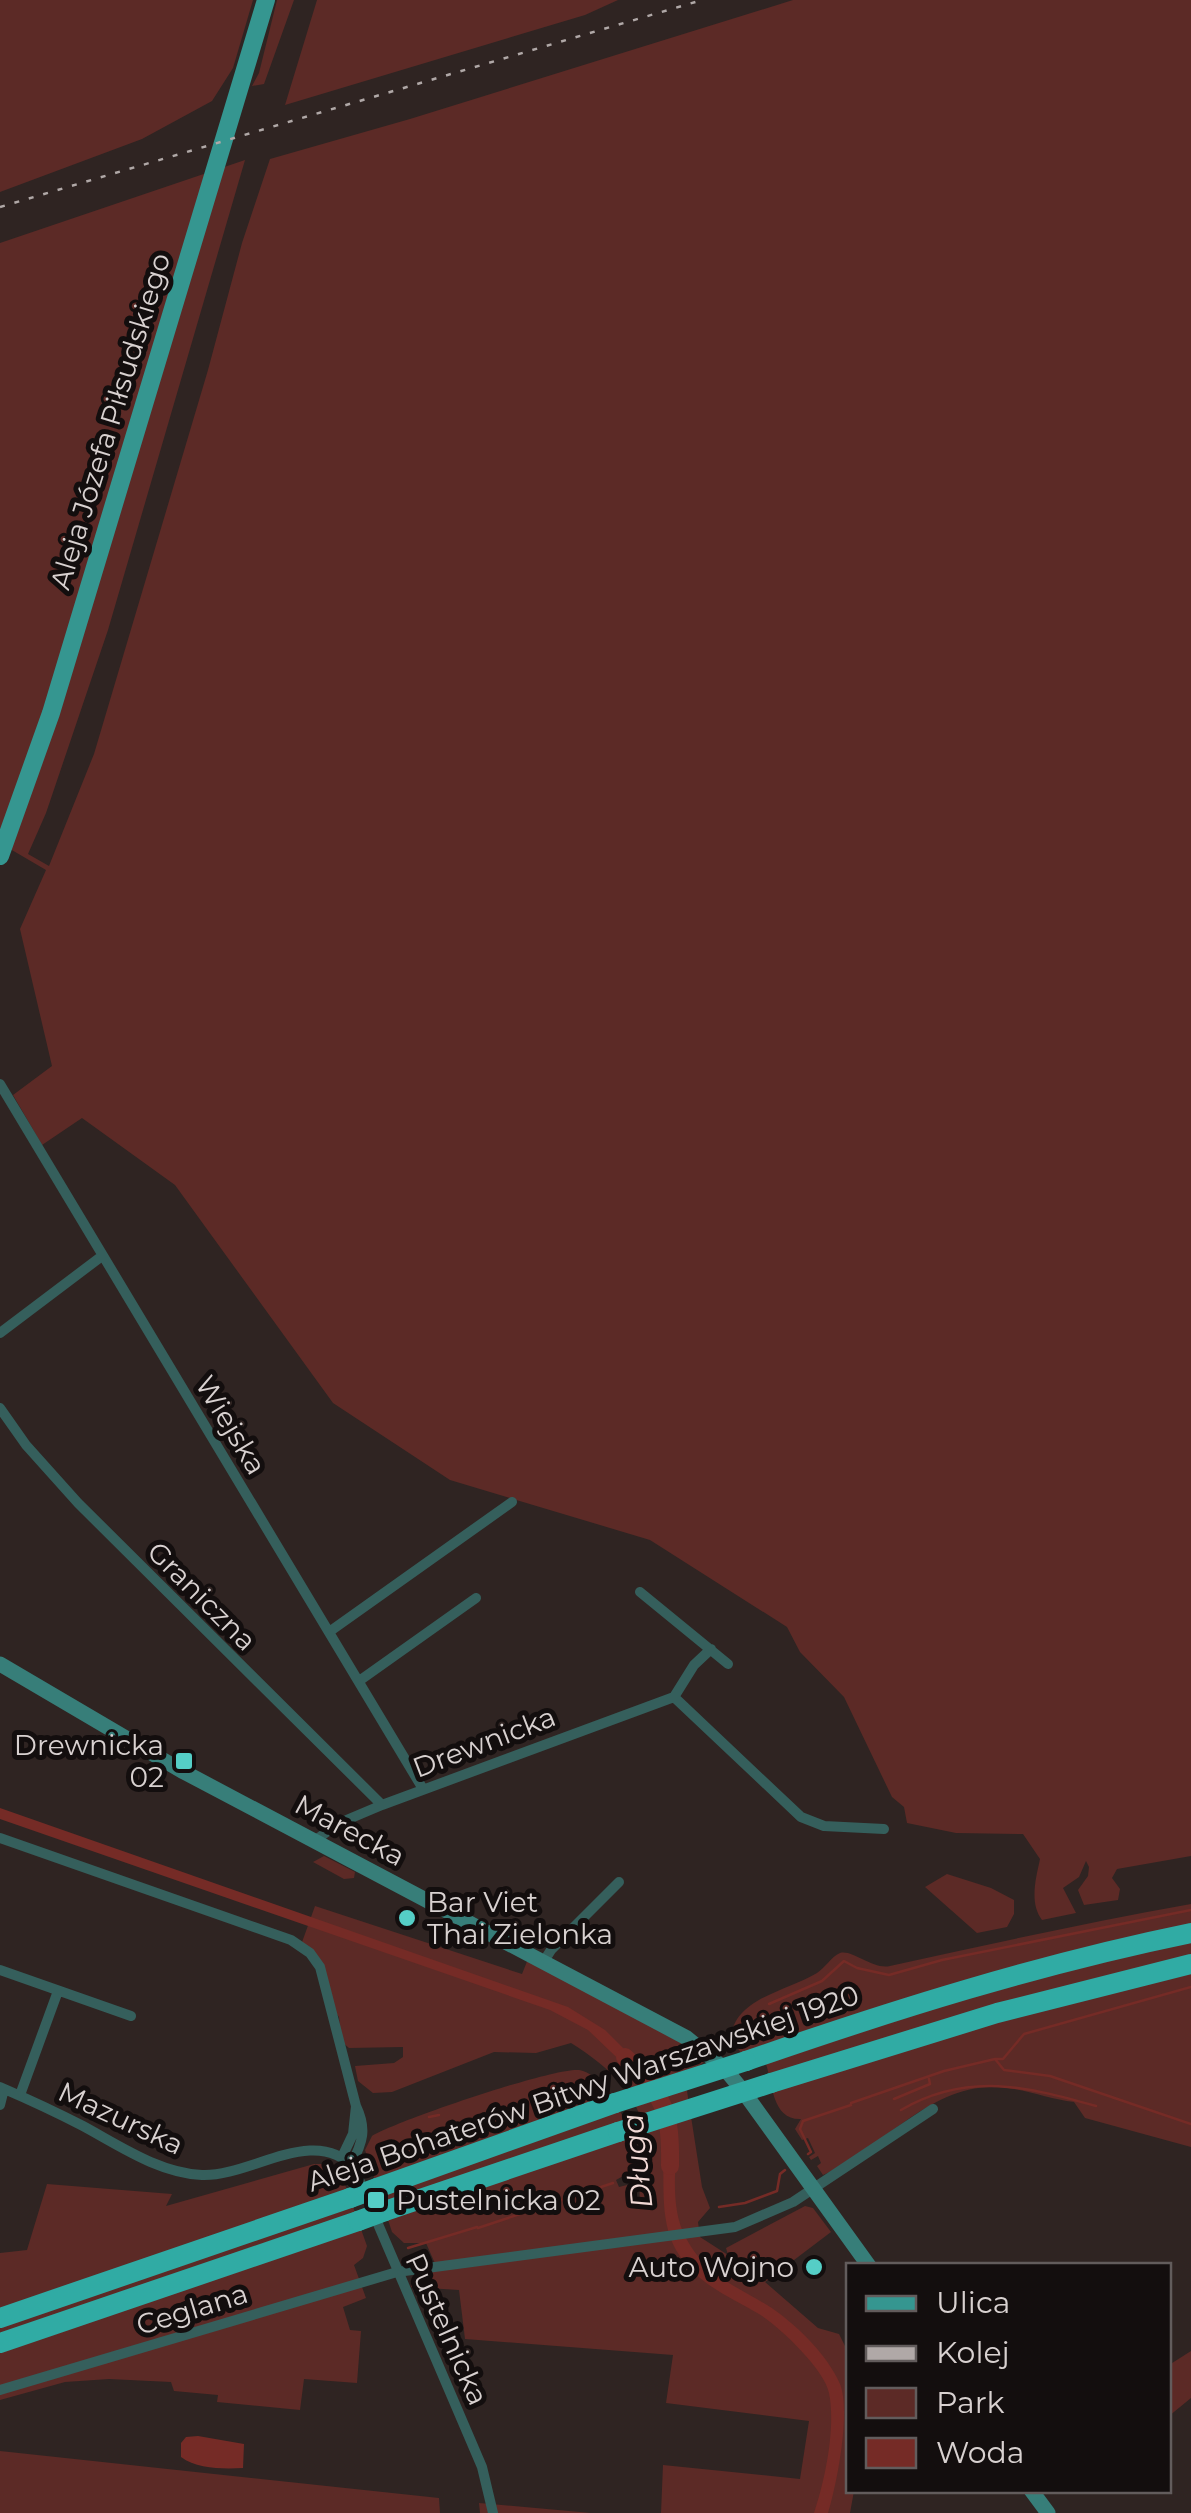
<svg xmlns="http://www.w3.org/2000/svg" width="1191" height="2513" font-family="Montserrat,sans-serif">
<rect width="100%" height="100%" fill="#2f2422"/>
<path fill="#5c2a26" d="M0,0h253l-20,68 -21,33 -70,38 -142,53z
M277,0h17l-30,84 -12,2 7,-13z
M317,0h301l-33,15 -300,90z
M793,0h398v1856l-74,13 -5,9 8,11 -2,11 -34,5 -6,-15 10,-14 1,-9 -3,-6 -7,16 -16,11 13,25 -34,7c-13,-17 -6,-42 -2,-61l-17,-25 -67,-1 -49,-10 -3,-16 -12,-10 -48,-100 -44,-45 -13,-25 -137,-87 -200,-60 -117,-77 -158,-218 -93,-67 -40,27 -29,-50 39,-29 -32,-137 26,-59 -41,-24 -5,2v-605l245,-83 -137,470 -62,183 -18,41 21,12 45,-112 114,-384 34,-127 28,-84 140,-40z
M324,1856l31,16 -1,6 -10,1 -31,-17z
M947,1874l44,14 23,12v14l-7,13 -30,6 -52,-46z
M1191,1904v243l-106,-29 -11,-16c-26,-3 -51,-14 -77,-15 -68,-3 -116,63 -174,88l-6,-9 4,-3 -3,-7 -7,4 -2,-3 6,-4 -7,-15 -6,2 -7,-11 6,-10c-29,1 -28,-34 -35,-55l-14,4 -21,-29c2,-41 57,-48 86,-66 8,-5 14,-16 23,-20 12,-4 33,17 50,13 100,-22 200,-44 301,-62z
M315,1906l207,68 8,-20 181,102 -26,22 17,109 8,21 -12,14 2,15 28,18 -2,-7 79,-42 8,2 18,24 -66,50 53,46 21,6 9,18v138l6,1 -4,22h-189l2,-48 137,14 9,-58 -143,-18 7,-48 -208,-16 -6,-49 -48,-3v-8l26,-11 -11,-25h-22l-12,-11 -27,-82 7,-14c24,-15 182,-69 207,-66 26,3 57,63 55,87 0,12 -8,18 -18,23l3,7 8,-2 9,24 5,-4c-4,-15 2,-31 4,-47 5,-55 -31,-88 -74,-115l-35,10 -42,-1 -102,40 -19,1 -15,-12 -3,-15 39,-3 9,-6v-10l-54,1 -8,-7 -2,-24 -9,-11 -10,-39 -19,-22z
M314,2164h11l17,12 25,70 -4,12 -9,7 12,33 -23,9 7,23 11,1 -4,52 -53,-4 -4,31 -83,-8 1,-7 -44,-4 -3,-9 -62,-3 -44,3 -65,18v-147l27,-3 20,-66 125,10 -6,12z
M1191,2351v47l-22,18v-51z
M0,2451l439,47 1,15h-440z
M479,2503l112,10h-111z"/>
<path fill="#752b26" d="M0,1808l568,199 37,23 39,39 -11,4 -45,-43 -38,-20 -550,-191z
M676,2140c0,32 -6,69 10,98 19,36 49,48 81,67 27,17 61,50 73,79 11,27 -3,100 -12,129h-14c11,-33 22,-85 15,-120 -4,-23 -50,-67 -70,-79 -31,-18 -64,-31 -83,-64 -18,-33 -10,-70 -14,-105z
M198,2436l46,8 -1,24c-20,1 -46,1 -62,-11v-14l5,-6z"/>
<g fill="none" stroke-linecap="round" stroke-linejoin="round">
<path stroke="#752b26" stroke-width="2.5" d="M769,2004l53,-23 22,-20 13,7 32,7 53,-15 249,-50
M995,2059h8l21,-25 167,-47
M894,2099l36,-15 -1,-5
M851,2103l93,-32 51,-12 9,11 46,6 141,48
M901,2110c67,-39 127,-23 195,-4
M429,2117l10,-2
M808,2154l3,-2 -11,-23 3,-8 48,-16
M719,2207l26,-4 32,-12 3,-17 5,-4
M478,2228l135,-45
M408,2248l69,-21"/>
<path stroke="#752b26" stroke-width="18" d="M625,2057c39,40 46,53 45,109"/>
<path stroke="#355f5c" stroke-width="10" d="M0,1084l423,705
M0,1333l102,-77
M0,1408l26,37 52,58 304,302
M640,1592l88,72
M329,1632l183,-130
M359,1681l117,-83
M674,1697l127,120 23,9 60,3
M0,1838l291,102 19,13 10,14 36,139c11,23 7,36 -5,59
M316,1840l21,-16 45,-19 292,-108 20,-32 17,-16
M544,1961l7,-11 68,-68
M0,1970l131,46
M0,2087c28,12 56,25 83,39 37,20 76,47 119,49 48,2 113,-51 152,-7l128,299 11,46
M20,2095l38,-104
M0,2105l4,-16
M342,2157l11,-23 3,-28
M0,2390l397,-118 338,-45 58,-25 140,-93"/>
<path stroke="#377e79" stroke-width="15" d="M0,1664l182,107 505,267 38,31 18,22 126,175
M1031,2490l17,23"/>
<path stroke="#359690" stroke-width="18" d="M0,856l51,-143 215,-713"/>
<path stroke="#30aba4" stroke-width="20" d="M746,2061c147,-51 293,-97 445,-128
M771,2083l226,-70 194,-49
M377,2188l238,-85
M385,2211l233,-79
M0,2318l350,-120
M0,2343l358,-122"/>
<path stroke="#b0a8a7" stroke-width="2.5" stroke-dasharray="5 10" stroke-linecap="butt" d="M0,207l702,-207"/>
<path stroke="#30aba4" stroke-width="20" d="M615,2103l131,-42
M618,2132l153,-49
M350,2198l27,-10
M358,2221l27,-10"/>
</g>
<g fill="#55cec6" stroke="#130e0e" stroke-width="4">
<rect x="174" y="1751" width="20" height="20" rx="5"/>
<circle cx="407" cy="1918" r="10"/>
<rect x="366" y="2190" width="20" height="20" rx="5"/>
<circle cx="814" cy="2267" r="10"/>
</g>
<g text-anchor="middle" dominant-baseline="central" stroke-width="10" stroke-linejoin="round" paint-order="stroke">
<g font-size="28" fill="#d8d1d0" stroke="#130e0e">
<text transform="translate(110 421) rotate(-73)">Aleja Józefa Piłsudskiego</text>
<text transform="translate(231 1425) rotate(59)">Wiejska</text>
<text transform="translate(202 1596) rotate(45)">Graniczna</text>
<text transform="translate(484 1742) rotate(-21)">Drewnicka</text>
<text transform="translate(350 1830) rotate(28)">Marecka</text>
<text transform="translate(583 2088) rotate(-19)">Aleja Bohaterów Bitwy Warszawskiej 1920</text>
<text transform="translate(121 2118) rotate(25)">Mazurska</text>
<text transform="translate(192 2309) rotate(-17)">Ceglana</text>
<text transform="translate(447 2329) rotate(66)">Pustelnicka</text>
</g>
<g font-size="28" fill="#d8d1d0" stroke="#130e0e" text-anchor="end">
<text x="164" y="1745">Drewnicka<tspan x="164" dy="32">02</tspan></text>
<text x="427" y="1902" text-anchor="start">Bar Viet<tspan x="427" dy="32">Thai Zielonka</tspan></text>
<text x="396" y="2200" text-anchor="start">Pustelnicka 02</text>
<text x="794" y="2267">Auto Wojno</text>
</g>
<g font-size="30" font-style="italic" fill="#f1d9d5" stroke="#130e0e">
<text transform="translate(637 2161) rotate(-96)">Długa</text>
</g>
</g>
<rect x="846" y="2263" width="325" height="230" fill="#130e0e" stroke="#625c5c" stroke-width="2.5"/>
<rect x="866" y="2296" width="50" height="15" fill="#359690" stroke="#625c5c" stroke-width="2.5"/>
<text x="936" y="2313" font-size="30" fill="#d8d1d0">Ulica</text>
<rect x="866" y="2346" width="50" height="15" fill="#b0a8a7" stroke="#625c5c" stroke-width="2.5"/>
<text x="936" y="2363" font-size="30" fill="#d8d1d0">Kolej</text>
<rect x="866" y="2388" width="50" height="30" fill="#5c2a26" stroke="#625c5c" stroke-width="2.5"/>
<text x="936" y="2413" font-size="30" fill="#d8d1d0">Park</text>
<rect x="866" y="2438" width="50" height="30" fill="#752b26" stroke="#625c5c" stroke-width="2.5"/>
<text x="936" y="2463" font-size="30" fill="#d8d1d0">Woda</text>
</svg>
